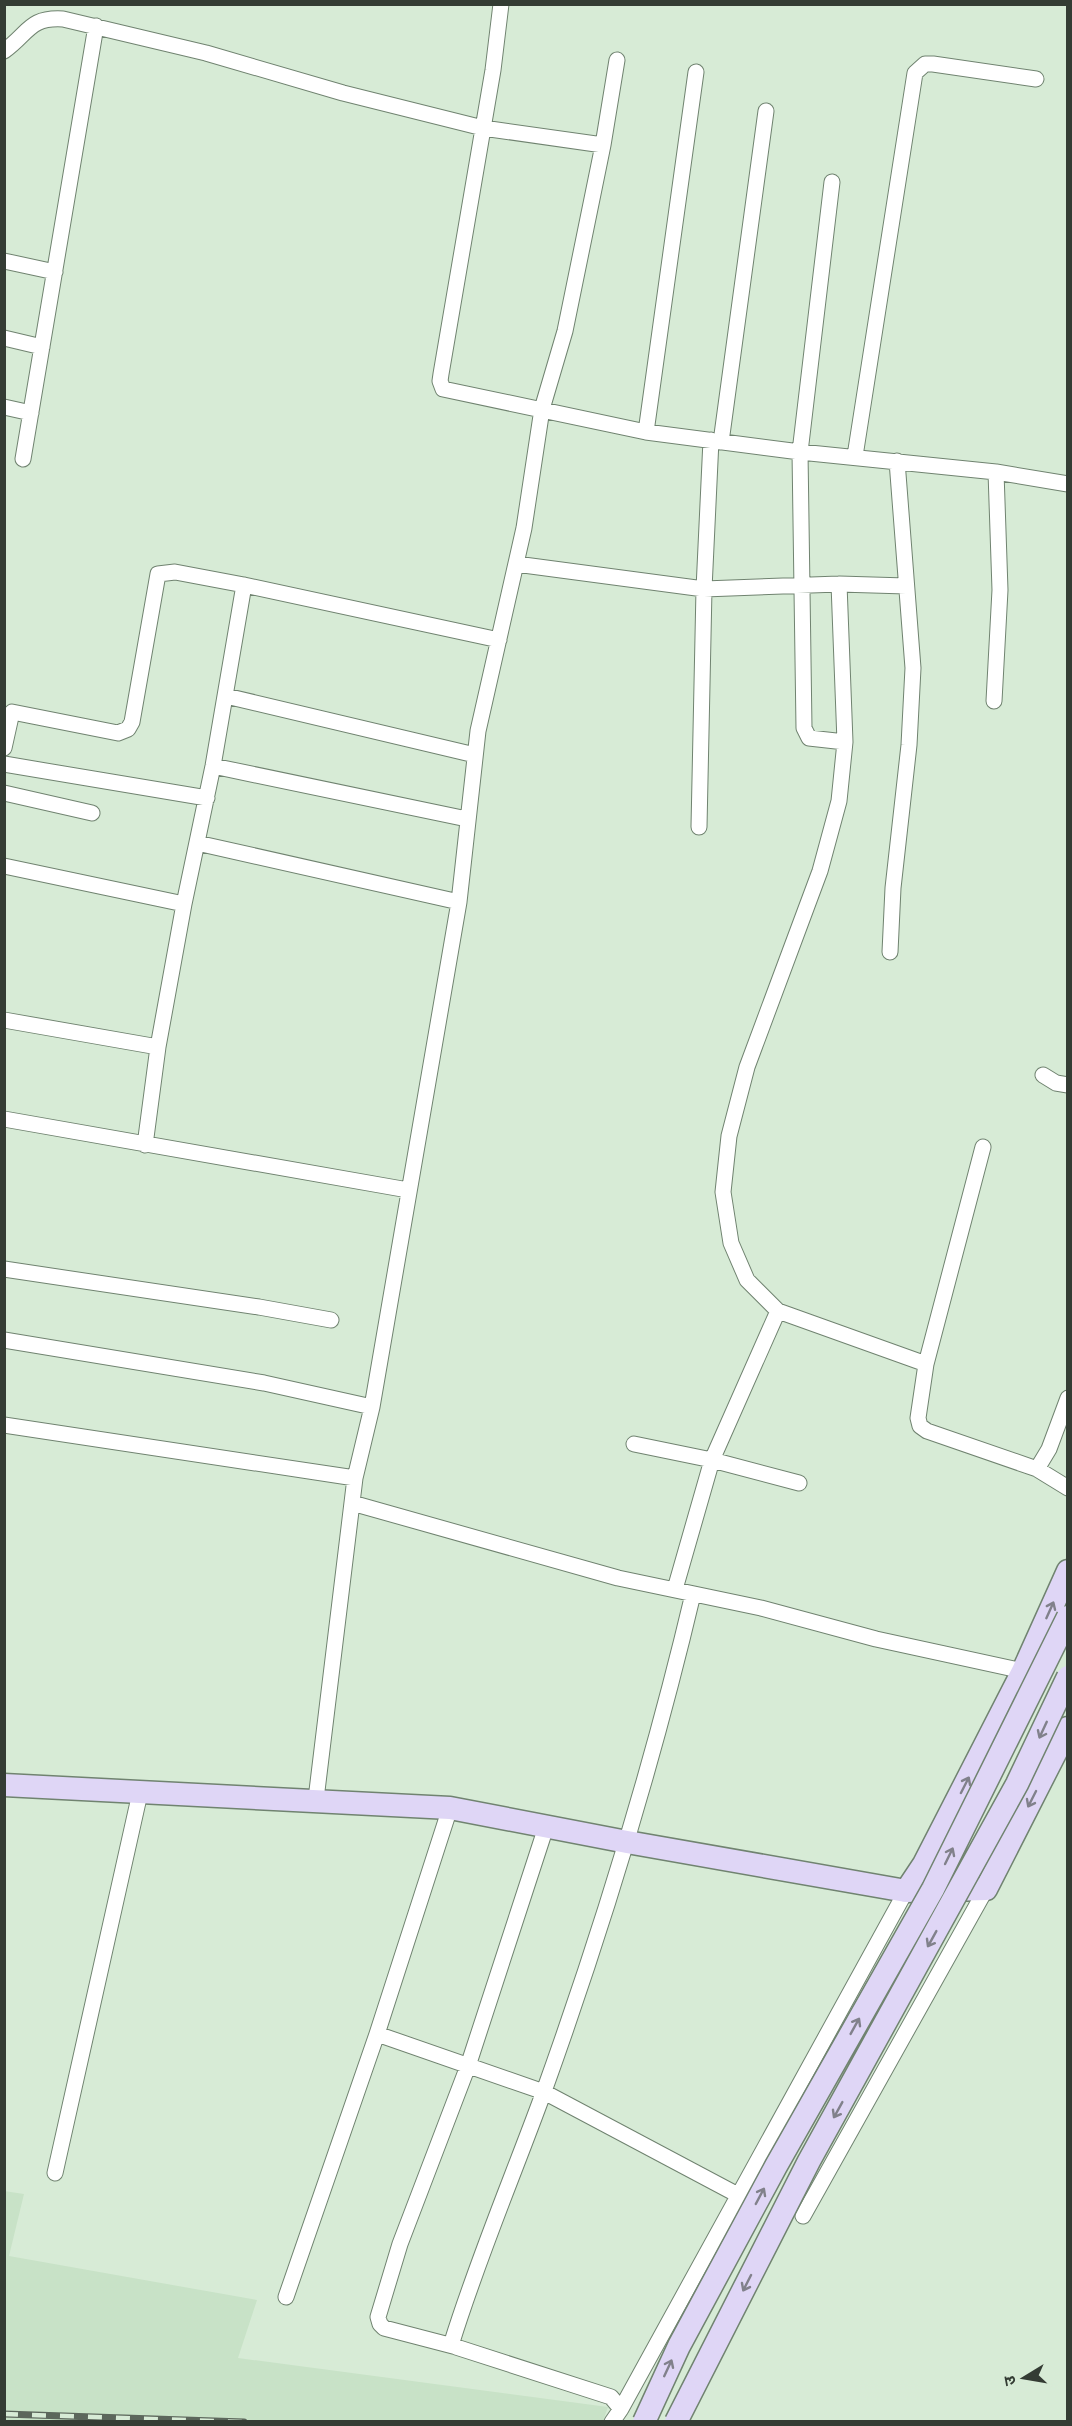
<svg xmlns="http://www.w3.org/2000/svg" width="1072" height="2426" font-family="Karla,'Noto Sans Devanagari',sans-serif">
<rect width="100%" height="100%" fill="#d7ebd6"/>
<path fill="#c8e2c7" d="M4,2191l20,3 -15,62 248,44 -19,58 370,49 -5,14h-598z"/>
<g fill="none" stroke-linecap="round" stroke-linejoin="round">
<defs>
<path id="street" d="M501,4l-8,66 -52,304 -1,7 3,8 203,43 154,20 196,20 72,12
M4,51c25,-18 25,-34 59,-32l143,34 137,40 140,35 120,17
M832,182l-32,270 4,276 5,10 36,4
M4,261l51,11
M4,338l38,9
M4,407l27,6
M646,432l50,-360
M721,442l45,-331
M855,456l60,-383 10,-9h8l103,15
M23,459l73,-433
M516,564l188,25 135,-5 67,2
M839,584l6,158 -6,59 -19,70 -73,196 -18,69 -6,56 8,51 16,37 31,31 148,53 -8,54 2,8 7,5 110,38 31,19
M226,696l249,59
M994,701l6,-111 -4,-118
M4,748l8,-36 106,21 10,-4 4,-7 26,-148 17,-2 69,13
M4,764l203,34
M213,766l254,53
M4,793l88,20
M699,827l5,-238 7,-149
M197,843l262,59
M4,866l180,38
M890,952l3,-64 16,-143 4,-77 -16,-207
M4,1020l154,27
M1043,1075l13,8 12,2
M4,1119l404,71
M145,1145l13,-98 26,-143 29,-138 31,-181 255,55
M4,1269l255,38 72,13
M4,1340l260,43 108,24
M926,1364l57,-217
M4,1425l351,53
M634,1444l78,16 87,23
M1037,1469l12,-20 19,-51
M352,1503l266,75 143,30 115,31 147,32
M675,1589l37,-129 66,-149
M316,1799l39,-321 17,-71 87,-505 19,-171 46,-203 18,-119 23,-78 38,-186 14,-85
M377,2034l167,58 194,103
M55,2173l85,-380
M803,2216l183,-327
M286,2297l91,-263 73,-226
M453,2346l-69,-18 -4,-4 -2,-7 22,-73 68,-178 78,-239
M621,2409l285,-518
M612,2422l9,-13 -10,-12 -155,-50 -4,-5c26,-84 61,-166 91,-248 59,-164 110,-331 150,-500"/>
<path id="secondary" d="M4,1785l446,23 177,34 279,49 80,-2 82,-161
M906,1891l18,-27 99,-193 45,-100"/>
</defs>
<use href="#street" stroke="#708370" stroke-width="17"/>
<use href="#secondary" stroke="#708370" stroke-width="25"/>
<use href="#street" stroke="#fff" stroke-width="15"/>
<use href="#secondary" stroke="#dfd6f6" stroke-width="22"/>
<defs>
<path id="rail" d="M4,2414l240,8"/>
</defs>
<use href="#rail" stroke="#5c675c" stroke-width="7"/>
<use href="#rail" stroke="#d7ebd6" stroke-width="4.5" stroke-dasharray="14" stroke-linecap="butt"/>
<defs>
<path id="secondary-bridge" d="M644,2422l35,-76 97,-180 157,-277 135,-272
M676,2422l133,-261 208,-377 51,-107"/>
</defs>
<use href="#secondary-bridge" stroke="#708370" stroke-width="25" stroke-linecap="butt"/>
<use href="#secondary-bridge" stroke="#dfd6f6" stroke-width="22"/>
</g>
<defs><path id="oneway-shaft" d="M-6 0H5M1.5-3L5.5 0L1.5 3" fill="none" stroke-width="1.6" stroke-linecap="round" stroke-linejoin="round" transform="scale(1.5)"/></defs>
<g stroke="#81818b">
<use href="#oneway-shaft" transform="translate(1050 1610) rotate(-66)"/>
<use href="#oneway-shaft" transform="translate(1043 1730) rotate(115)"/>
<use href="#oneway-shaft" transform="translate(965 1785) rotate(-63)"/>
<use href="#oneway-shaft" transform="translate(1032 1799) rotate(117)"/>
<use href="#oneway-shaft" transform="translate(949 1856) rotate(-64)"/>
<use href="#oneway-shaft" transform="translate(932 1939) rotate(119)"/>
<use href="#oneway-shaft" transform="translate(855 2026) rotate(-61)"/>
<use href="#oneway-shaft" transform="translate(838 2110) rotate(119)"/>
<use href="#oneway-shaft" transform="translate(760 2196) rotate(-62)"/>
<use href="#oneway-shaft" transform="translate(747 2283) rotate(117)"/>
<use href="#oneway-shaft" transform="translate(668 2368) rotate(-65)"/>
</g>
<rect width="1072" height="2426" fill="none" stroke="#343c34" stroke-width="12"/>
<g transform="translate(1024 2378) rotate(259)" stroke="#d7ebd6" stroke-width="4.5" paint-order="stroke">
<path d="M0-4.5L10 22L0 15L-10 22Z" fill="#343c34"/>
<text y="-9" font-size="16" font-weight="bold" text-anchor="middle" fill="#343c34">उ</text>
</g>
</svg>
